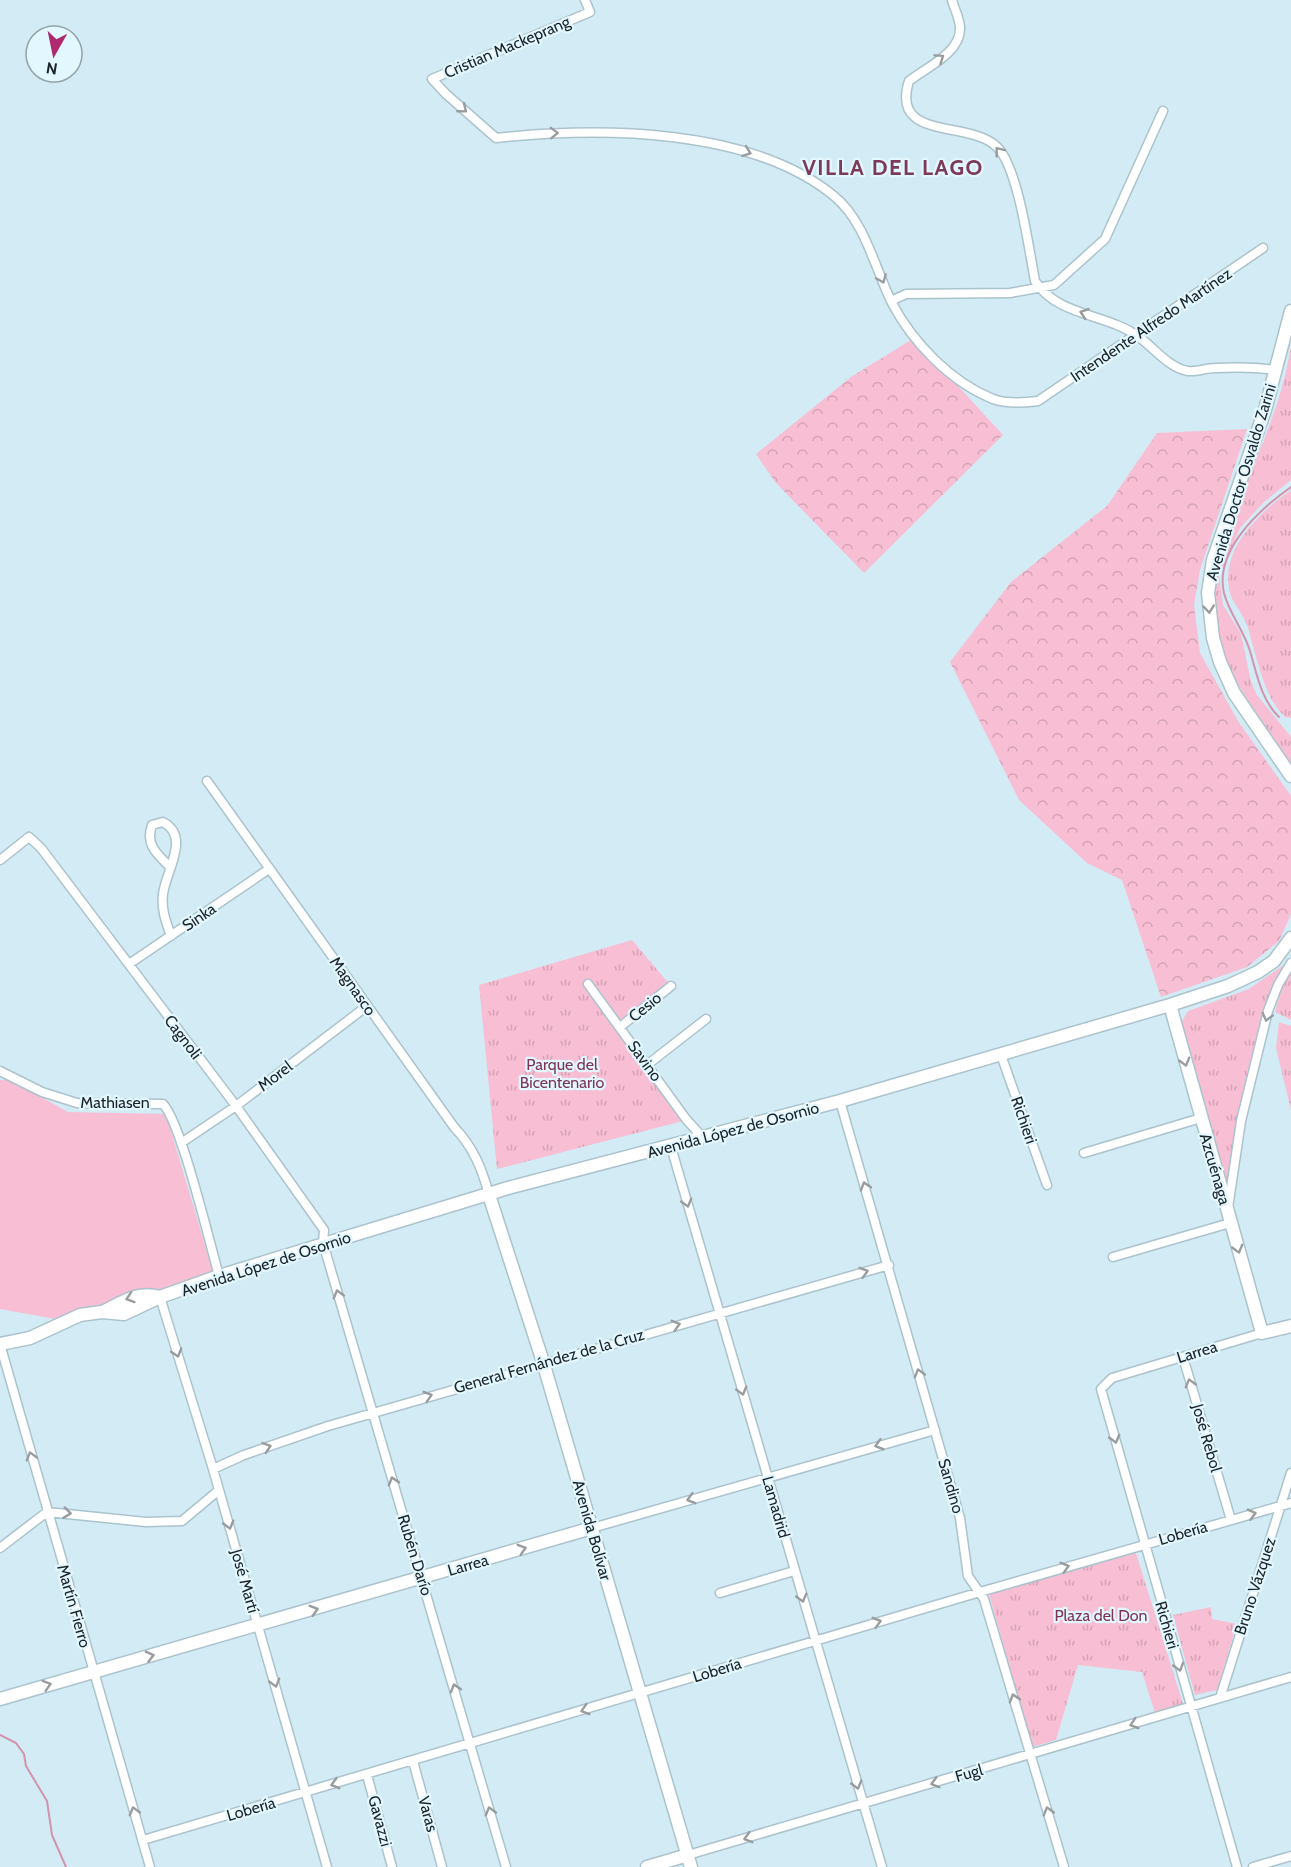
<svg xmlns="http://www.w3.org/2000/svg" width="1291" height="1867" font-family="Cabin,sans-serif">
<defs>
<pattern id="grass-tufts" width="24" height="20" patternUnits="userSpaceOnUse" patternTransform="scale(1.5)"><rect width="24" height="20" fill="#f8bed4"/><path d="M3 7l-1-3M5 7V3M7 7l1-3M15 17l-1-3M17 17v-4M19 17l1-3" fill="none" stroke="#d4a3b6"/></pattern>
<pattern id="forest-crowns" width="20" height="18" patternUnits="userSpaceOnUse" patternTransform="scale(1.5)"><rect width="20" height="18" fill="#f8bed4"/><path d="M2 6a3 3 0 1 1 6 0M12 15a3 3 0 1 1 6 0" fill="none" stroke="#d4a3b6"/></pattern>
</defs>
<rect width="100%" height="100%" fill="#d2ebf5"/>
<path fill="url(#grass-tufts)" d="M1291,346v134l-28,23 -23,25 -21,48 4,29 18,29 10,48 6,13 34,42v30c-23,-42 -56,-77 -72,-123 -25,-72 29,-156 52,-223 9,-24 16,-50 20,-75z
M1291,490v228l-6,-1c-20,-19 -25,-49 -33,-74 -2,-9 -4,-18 -9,-26 -4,-8 -11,-16 -13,-24 -11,-43 29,-80 61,-103z
M632,940l39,46 -51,41 63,94 -186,48 -18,-184z
M1288,962l-43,125 -11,52 -6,58 -47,-174 7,-12 61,-22z
M1291,972v48l-16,-8 8,-28z
M1279,1022l12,4v84l-15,-62z
M1135,1550l48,154 -28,9 -13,-41 -64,-7 -22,75 -24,7 -43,-153z
M1211,1607l1,12 25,5 -20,66 -22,5 -22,-80z"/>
<path fill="url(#forest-crowns)" d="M914,338l89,97 -139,138 -89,-91 -19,-28 95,-77z
M1247,429l-47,141 -6,35 6,48 38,68 53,75v118l-12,27 -32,26 -86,30 -39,-117 -35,-17 -68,-63 -69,-138 61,-80 96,-76 50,-73z"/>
<path fill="#f8bed4" d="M0,1080h11l57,32 98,2 47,158 -19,12 -133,36 -61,-11z"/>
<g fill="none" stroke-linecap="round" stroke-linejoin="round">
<path stroke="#d294ad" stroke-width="2" d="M1279,717c-18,-17 -22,-43 -29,-66 -6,-20 -21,-38 -26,-58 -10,-43 36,-84 67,-106
M0,1735l16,8 8,11 2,12 21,35 5,34 14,32"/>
<defs>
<path id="street" d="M585,0l5,12 -158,67 14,15 50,44c102,-11 254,-11 338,58 31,25 41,73 58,107 21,40 59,79 101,96 14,5 30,4 45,2l225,-153
M952,0c2,8 8,19 8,28 1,25 -35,40 -51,53 -19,60 59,39 87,65 22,19 33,104 39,135 23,36 72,32 104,56 15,11 30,31 49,34 9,1 18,-3 27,-3 20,-1 41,-1 60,2
M891,301l15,-7 104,-1 44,-8 51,-46 58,-128
M207,781l247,346c19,20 28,41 35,68
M0,860l29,-23 12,11 195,258 88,124 -1,13 183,624
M170,867c-13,-13 -25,-22 -18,-42l11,-3c28,15 3,48 0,72 -2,15 3,28 8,42
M129,964l140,-95
M588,984l98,135 17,19
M620,1027l51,-41
M1001,1055l46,130
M647,1065l59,-46
M0,1071l42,21 35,11 86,1c18,18 47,140 56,172
M840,1101l120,417 8,58 16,23 80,268
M181,1143l55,-37 131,-100
M671,1147l211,720
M1084,1153l117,-35
M1228,1208l13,-87 27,-110 10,-26 13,-22
M1113,1257l117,-34
M160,1297l53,172 114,398
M0,1344l150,523
M1183,1357l48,163
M213,1469l31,-14 84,-29 561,-161
M592,1528l343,-98
M0,1548l47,-36 99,10 36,-1 37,-31
M720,1593l74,-22
M1220,1698l71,-225
M413,1761l29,106
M367,1775l25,92
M143,1840l837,-248 311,-89
M688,1855l603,-178
M1237,1867l-136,-478 11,-11 150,-45
M1253,1867l38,-11"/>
<path id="secondary" d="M1291,311l-26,99 -52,150 -5,33 5,45 7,24 14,31 57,83
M1170,1005l92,328 29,-7
M489,1195l54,167 148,505
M102,1312c22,-10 33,-21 58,-15
M0,1344l30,-6 50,-23 22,-3 22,2 36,-17 59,-21 289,-88 332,-87 330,-96 58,-19 30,-14 16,-11 17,-23
M0,1699l592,-171
M647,1867l41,-12"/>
</defs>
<use href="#street" stroke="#abc3cc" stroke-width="11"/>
<use href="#secondary" stroke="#abc3cc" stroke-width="15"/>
<use href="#street" stroke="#fff" stroke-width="8"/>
<use href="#secondary" stroke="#fff" stroke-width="12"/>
</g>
<defs><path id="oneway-chevron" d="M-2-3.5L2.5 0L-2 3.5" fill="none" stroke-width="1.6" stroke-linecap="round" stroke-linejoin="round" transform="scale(1.5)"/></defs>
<g stroke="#989c9e">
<use href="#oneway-chevron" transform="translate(940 58) rotate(-34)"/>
<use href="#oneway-chevron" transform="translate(463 109) rotate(39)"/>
<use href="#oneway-chevron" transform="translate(554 133) rotate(-2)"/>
<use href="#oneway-chevron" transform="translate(999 151) rotate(-128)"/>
<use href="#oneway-chevron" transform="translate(747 152) rotate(20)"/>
<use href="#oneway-chevron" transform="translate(882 279) rotate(67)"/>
<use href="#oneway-chevron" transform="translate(1084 313) rotate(-161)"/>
<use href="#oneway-chevron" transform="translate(1209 609) rotate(84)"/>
<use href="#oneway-chevron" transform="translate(1267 1017) rotate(104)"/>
<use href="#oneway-chevron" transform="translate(1185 1062) rotate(74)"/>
<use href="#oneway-chevron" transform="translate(865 1186) rotate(-107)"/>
<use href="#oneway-chevron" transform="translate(687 1203) rotate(74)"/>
<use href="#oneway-chevron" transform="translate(1238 1249) rotate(74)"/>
<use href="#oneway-chevron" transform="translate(864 1272) rotate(-16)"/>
<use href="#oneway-chevron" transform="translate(338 1294) rotate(-106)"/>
<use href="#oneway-chevron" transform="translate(130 1298) rotate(162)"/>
<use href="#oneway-chevron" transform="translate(676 1325) rotate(-16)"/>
<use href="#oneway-chevron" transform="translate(177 1353) rotate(73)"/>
<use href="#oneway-chevron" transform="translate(919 1373) rotate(-106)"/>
<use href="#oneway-chevron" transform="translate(1190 1383) rotate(-106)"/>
<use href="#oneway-chevron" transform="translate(742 1391) rotate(74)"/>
<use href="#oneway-chevron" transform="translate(428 1396) rotate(-17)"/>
<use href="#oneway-chevron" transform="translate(1115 1439) rotate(75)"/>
<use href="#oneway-chevron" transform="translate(879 1445) rotate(164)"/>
<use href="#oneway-chevron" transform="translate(267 1447) rotate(-19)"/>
<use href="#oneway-chevron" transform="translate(31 1456) rotate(-106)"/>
<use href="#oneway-chevron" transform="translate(393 1481) rotate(-107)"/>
<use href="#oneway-chevron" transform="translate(691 1499) rotate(164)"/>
<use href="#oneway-chevron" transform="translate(67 1513) rotate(7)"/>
<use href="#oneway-chevron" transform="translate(1252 1514) rotate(-15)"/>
<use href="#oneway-chevron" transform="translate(229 1525) rotate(74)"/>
<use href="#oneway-chevron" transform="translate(522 1549) rotate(-16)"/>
<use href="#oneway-chevron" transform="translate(1065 1567) rotate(-16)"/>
<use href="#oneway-chevron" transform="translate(802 1598) rotate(74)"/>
<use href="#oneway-chevron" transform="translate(314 1610) rotate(-16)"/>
<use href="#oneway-chevron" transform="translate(877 1622) rotate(-16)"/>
<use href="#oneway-chevron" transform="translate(150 1656) rotate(-15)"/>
<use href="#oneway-chevron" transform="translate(1179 1667) rotate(74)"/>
<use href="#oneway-chevron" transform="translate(275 1683) rotate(74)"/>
<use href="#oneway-chevron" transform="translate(47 1685) rotate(-17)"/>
<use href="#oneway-chevron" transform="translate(455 1688) rotate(-107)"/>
<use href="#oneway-chevron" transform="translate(1014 1698) rotate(-107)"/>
<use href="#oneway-chevron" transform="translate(585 1710) rotate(163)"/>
<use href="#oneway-chevron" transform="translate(1134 1724) rotate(163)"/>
<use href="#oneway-chevron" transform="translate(935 1783) rotate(164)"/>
<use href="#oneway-chevron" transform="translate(335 1784) rotate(164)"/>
<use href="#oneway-chevron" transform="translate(857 1785) rotate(74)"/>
<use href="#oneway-chevron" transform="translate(134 1811) rotate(-106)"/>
<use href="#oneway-chevron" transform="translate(490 1811) rotate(-106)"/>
<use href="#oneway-chevron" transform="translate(1048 1811) rotate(-106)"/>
<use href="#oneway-chevron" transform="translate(748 1838) rotate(164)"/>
</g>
<g text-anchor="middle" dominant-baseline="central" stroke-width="4.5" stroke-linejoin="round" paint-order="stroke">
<g font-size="16" fill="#1b2428" stroke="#e3f7ff">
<text transform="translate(507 47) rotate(-23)">Cristian Mackeprang</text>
<text transform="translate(1151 325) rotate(-34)">Intendente Alfredo Martínez</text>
<text transform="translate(1241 482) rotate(-73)">Avenida Doctor Osvaldo Zarini</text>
<text transform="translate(199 917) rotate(-34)">Sinka</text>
<text transform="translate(353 986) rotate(55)">Magnasco</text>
<text transform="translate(645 1007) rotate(-39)">Cesio</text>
<text transform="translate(183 1037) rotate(53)">Cagnoli</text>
<text transform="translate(645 1061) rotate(54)">Savino</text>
<text transform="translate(275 1076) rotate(-37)">Morel</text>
<text x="115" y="1102">Mathiasen</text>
<text transform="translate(1024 1120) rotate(71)">Richieri</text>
<text transform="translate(733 1130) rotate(-15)">Avenida López de Osornio</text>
<text transform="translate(1215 1169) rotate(74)">Azcuénaga</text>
<text transform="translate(266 1264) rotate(-18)">Avenida López de Osornio</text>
<text transform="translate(1197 1352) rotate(-17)">Larrea</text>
<text transform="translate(549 1361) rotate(-16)">General Fernández de la Cruz</text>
<text transform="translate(1207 1438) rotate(74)">José Rebol</text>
<text transform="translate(951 1486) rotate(74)">Sandino</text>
<text transform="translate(776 1507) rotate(74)">Lamadrid</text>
<text transform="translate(592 1530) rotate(74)">Avenida Bolívar</text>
<text transform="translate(1183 1533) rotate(-16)">Lobería</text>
<text transform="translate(415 1555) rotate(73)">Rubén Darío</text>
<text transform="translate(468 1565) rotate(-16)">Larrea</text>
<text transform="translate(245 1581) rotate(74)">José Martí</text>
<text transform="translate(1255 1586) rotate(-72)">Bruno Vázquez</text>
<text transform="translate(74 1606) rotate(74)">Martín Fierro</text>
<text transform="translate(1167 1625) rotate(74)">Richieri</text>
<text transform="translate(717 1670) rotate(-17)">Lobería</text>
<text transform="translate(969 1773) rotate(-16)">Fugl</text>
<text transform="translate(251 1809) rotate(-16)">Lobería</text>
<text transform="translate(428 1814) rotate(75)">Varas</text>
<text transform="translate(380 1821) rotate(75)">Gavazzi</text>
</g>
<g font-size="16" fill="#7e3456" stroke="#e3f7ff">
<text x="562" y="1064">Parque del<tspan x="562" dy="18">Bicentenario</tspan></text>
<text x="1101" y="1615">Plaza del Don</text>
</g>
<g font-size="22" font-weight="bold" letter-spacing="1.5" fill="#7e3b59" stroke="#e3f7ff">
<text x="893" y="167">VILLA DEL LAGO</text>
</g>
</g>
<g transform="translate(54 54) rotate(189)"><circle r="28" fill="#e3f7ff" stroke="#93a3a9" stroke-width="1.5"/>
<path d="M0-4.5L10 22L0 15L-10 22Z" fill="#af296f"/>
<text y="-9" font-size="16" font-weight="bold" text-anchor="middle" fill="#1b2428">N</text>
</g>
</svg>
